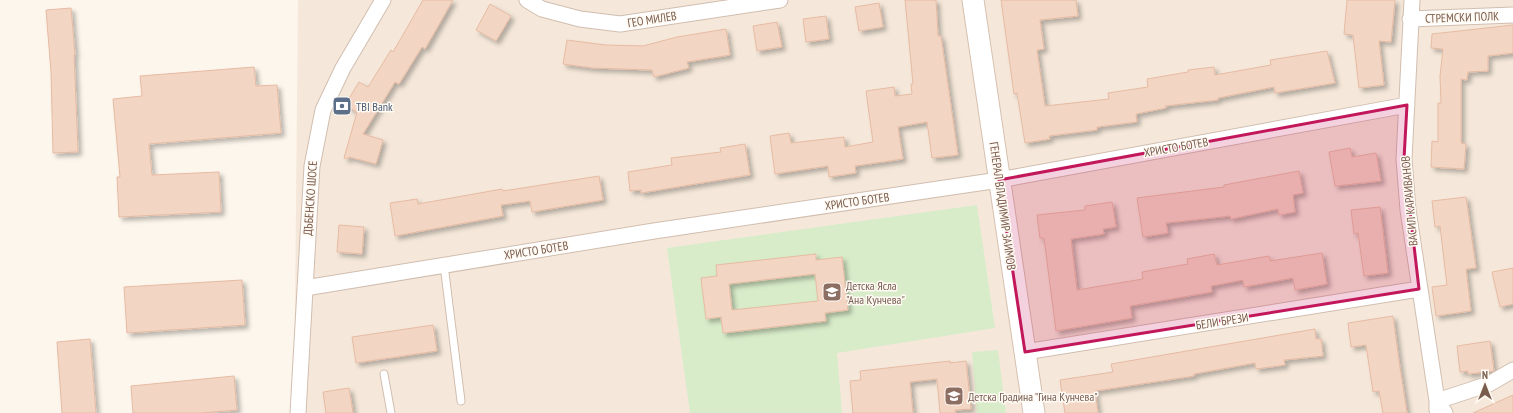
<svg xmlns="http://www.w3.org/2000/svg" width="1513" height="413" font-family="'PT Sans Narrow',sans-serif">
<defs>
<filter id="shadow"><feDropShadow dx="3.5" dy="3.5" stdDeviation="2" flood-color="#0004"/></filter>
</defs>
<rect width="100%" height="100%" fill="#fdf6ec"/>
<path fill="#f5e8da" d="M298,0h1215v413h-1219z"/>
<path fill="#d8ecc9" d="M977,205l18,123 -158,25 5,60h-152l-23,-165z
M998,350l8,63h-29l-5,-61z"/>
<path fill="#f3d5c3" stroke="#e6bba3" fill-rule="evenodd" filter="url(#shadow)" d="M423,0h30l-28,49 -3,-2 -23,37 -4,-2 -32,52 20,6 -7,24 -27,-7 -1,2 -4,-1 13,-46 -12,-7 14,-23 9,5 23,-37 2,2z
M905,0h31l2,36h3l17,119 -26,3 -5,-36 -29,5 5,32 -48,7 1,7 -27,4 -1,-11 -53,8 -5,-38 19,-3 2,10 53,-6 1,10 28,-5 -7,-51 28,-4 1,9 17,-2 -1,-10h2z
M1001,0h75l2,16 -38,4 4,29 -7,1 8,56 64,-7 -1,-6 40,-6 -1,-8 41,-7v-2l26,-3 1,8 56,-10 -1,-5 57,-9 8,32 -60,10 -1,-6 -56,11v2l-53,6 1,2 -30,6 1,8 -40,5v3l-48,6 1,3 -25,4 -8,-50 -3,1z
M1347,0h48l-4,42 -12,-1 5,44 -25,3 -6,-53 -9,-1z
M879,3l4,24 -24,4 -4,-24z
M490,4l21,12 -15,25 -20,-11z
M71,8l4,47h-1l4,97 -25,1 -2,-81 -5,-62z
M826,16l3,23 -23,3 -3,-23z
M777,22l5,25 -25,4 -4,-25z
M1513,25v28l-25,3v15l-20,1 -1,8 -6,-1v64l5,1 -2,25 -33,-2 1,-26 6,1v-39h3l-1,-27 3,-27 -12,-1 1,-14z
M726,29l4,26 -43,7 2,6 -35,9 -2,-7 -59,-2 -30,-4 4,-24 38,5 38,1 34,-9z
M254,67l2,19 21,-1 4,48 -132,11 3,31 67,-3 2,40 -102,5 -2,-40h3l-7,-78 29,-3 -2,-20z
M745,144l5,31 -109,18v-3l-11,1 -2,-19 44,-7 -1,-7 50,-6 -1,-4z
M1350,148l2,9 24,-4 5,28 -46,5 -6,-34z
M1299,171l4,22 -10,2 2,17 -16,3 -1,-6 -47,10 -1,-3 -64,7 2,10 -25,4 -6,-39 87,-11v-2z
M599,176l4,24 -71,12 -2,-11 -29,4 2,11 -108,20 -5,-33 27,-4 1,5 84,-15 1,2z
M1466,197l10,71 -10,1 5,42 -35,5 -4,-29 15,-2 -7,-59 -5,1 -3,-26z
M1112,202l4,25 -13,2 1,5 -33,5 6,51 66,-11 -1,-7 46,-8 -1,-5 27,-5 3,11 52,-9 1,5 52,-8 5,31 -32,6 -2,-12 -49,9 -1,-7 -32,6 1,6 -82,14 2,12 -76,13 -12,-93h-4l-3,-23 48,-5v-4z
M1380,207l8,66 -24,3 -6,-43 -4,1 -3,-24z
M339,225l25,2 -2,27 -25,-2z
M816,254v6l26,-3 6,53 -23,3 1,8 -103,12 -2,-16 -15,2 -5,-41 16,-2 -1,-11zM815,274l3,27 -86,9 -3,-26z
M1513,268v36l-13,3 -8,-35z
M242,280l3,45 -118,8 -3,-46z
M1393,316l6,45 8,52h-24l-4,-22 -6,1 -7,-47 -15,2 -3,-24z
M433,325l4,26 -81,12 -4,-26z
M1315,329l1,10h5l2,17 -39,4 1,5 -29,4 -1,-6 -61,11v2l-99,15 3,22h-33l-5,-33 53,-8 -2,-8z
M90,339l6,74h-34l-5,-71z
M1490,341l4,30 -26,3v-3l-8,1 -3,-26z
M950,361v2l16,-2 5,48 -16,1 1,3h-16l-3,-34 -27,3 3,31h-60l-3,-32 11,-1 -1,-9z
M234,376l3,34 -36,3h-68l-2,-27z
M349,388l4,25h-27l-3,-21z
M1513,395v18h-40z"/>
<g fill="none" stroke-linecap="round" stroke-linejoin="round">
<defs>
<path id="lane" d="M444,265l17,136
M384,374l7,39"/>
<path id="street" d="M527,0l15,9 38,10 40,5 160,-24
M1412,0l-8,159 4,51 29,191 8,12
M1410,19l103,-4
M305,288l349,-57 345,-51 408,-75
M1025,352l394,-63
M1437,410v-9l52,-17 24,-14
M298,413l14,-247 11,-56 20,-42 40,-68"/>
<path id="secondary" d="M973,0l61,413"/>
</defs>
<use href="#lane" stroke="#d1beb0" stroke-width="9"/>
<use href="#street" stroke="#d1beb0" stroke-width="17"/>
<use href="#secondary" stroke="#d6c0b0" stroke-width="23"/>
<use href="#lane" stroke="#fff" stroke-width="7"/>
<use href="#street" stroke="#fff" stroke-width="15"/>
<use href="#secondary" stroke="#fff" stroke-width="21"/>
</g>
<path fill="#c2185b" fill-opacity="0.2" stroke="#c2185b" stroke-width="3" stroke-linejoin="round" d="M1407,105l-3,54 15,130 -394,63 -26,-172z"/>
<defs>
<symbol id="bank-square" viewBox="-11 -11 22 22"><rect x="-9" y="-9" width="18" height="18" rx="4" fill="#5c6f8a" stroke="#fffaf3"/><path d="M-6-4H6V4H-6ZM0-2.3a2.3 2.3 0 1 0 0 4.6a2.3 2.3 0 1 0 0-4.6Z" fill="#fff"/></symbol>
<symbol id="school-square" viewBox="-11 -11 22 22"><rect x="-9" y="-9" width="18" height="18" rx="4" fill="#8d6e63" stroke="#fffaf3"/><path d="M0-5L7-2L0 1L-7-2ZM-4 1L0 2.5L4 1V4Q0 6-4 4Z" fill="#fff"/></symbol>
</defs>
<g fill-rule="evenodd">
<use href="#bank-square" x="331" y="95" width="22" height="22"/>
<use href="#school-square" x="821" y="281" width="22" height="22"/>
<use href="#school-square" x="943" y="385" width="22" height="22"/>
</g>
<g text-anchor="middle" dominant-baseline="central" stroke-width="3" stroke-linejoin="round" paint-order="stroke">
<g font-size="12" fill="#7a5c4d" stroke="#fffaf3">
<text transform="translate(1462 17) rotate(-2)">СТРЕМСКИ ПОЛК</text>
<text transform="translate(652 19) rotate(-9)">ГЕО МИЛЕВ</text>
<text transform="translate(1176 147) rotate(-10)">ХРИСТО БОТЕВ</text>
<text transform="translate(310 198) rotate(-86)">ДЪБЕНСКО ШОСЕ</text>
<text transform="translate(857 201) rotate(-8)">ХРИСТО БОТЕВ</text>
<text transform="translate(1409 201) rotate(-95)">ВАСИЛ КАРАИВАНОВ</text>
<text transform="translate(1003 206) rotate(82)">ГЕНЕРАЛ ВЛАДИМИР ЗАИМОВ</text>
<text transform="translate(536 250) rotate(-9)">ХРИСТО БОТЕВ</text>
<text transform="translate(1222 321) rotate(-9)">БЕЛИ БРЕЗИ</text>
</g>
<g font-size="12" fill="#4e5e75" stroke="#fffaf3" text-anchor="start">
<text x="356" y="106">TBI Bank</text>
</g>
<g font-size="12" fill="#785e54" stroke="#fffaf3" text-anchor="start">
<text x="846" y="285">Детска Ясла<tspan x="846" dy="14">"Ана Кунчева"</tspan></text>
<text x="968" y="396">Детска Градина "Гина Кунчева"</text>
</g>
</g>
<g transform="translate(1485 385)" stroke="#fffaf3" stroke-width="3" paint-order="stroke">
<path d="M0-3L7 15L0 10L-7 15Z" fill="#7a5c4d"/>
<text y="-6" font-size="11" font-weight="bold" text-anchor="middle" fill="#7a5c4d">N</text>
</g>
</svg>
